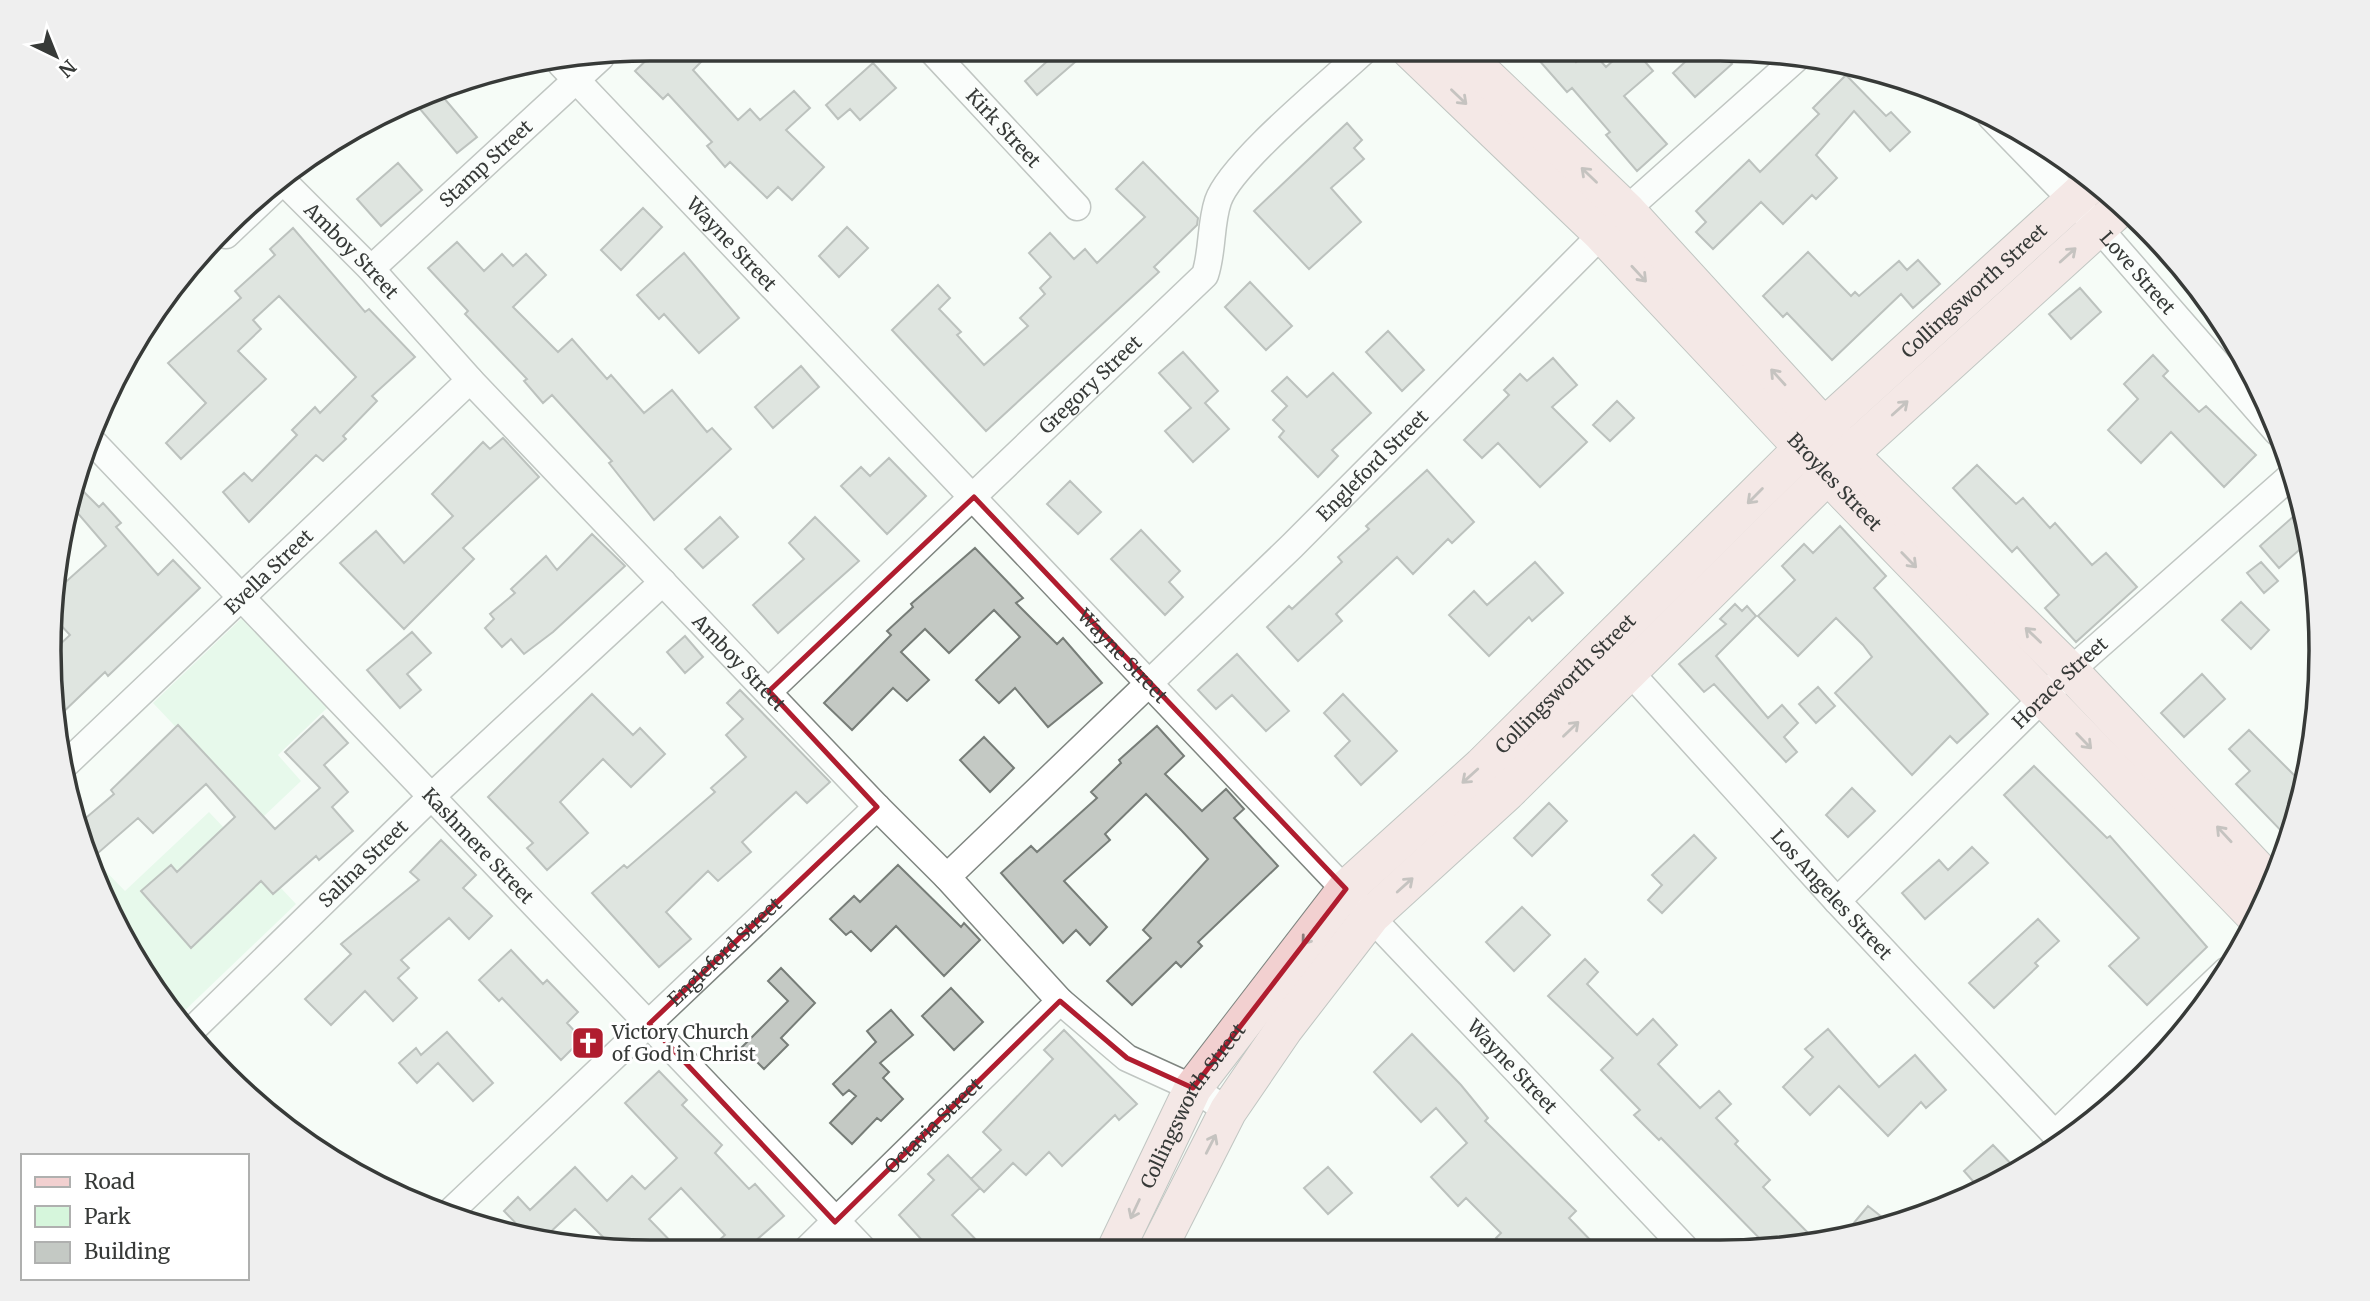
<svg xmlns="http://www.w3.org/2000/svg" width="2370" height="1301" font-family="Merriweather,serif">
<rect width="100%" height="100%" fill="#f6fcf7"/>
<path fill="#d6f6dc" d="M242,618l85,90 -49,47 23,26 -39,37 -109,-115z
M209,812l87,92 -117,112 -84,-135 -6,-27 36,37z"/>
<path fill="#c4c9c4" stroke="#777d78" stroke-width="2" d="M658,49h34l11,11 -10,10 45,50 12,-11 10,11 34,-29 16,17 -24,22 38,37 -32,33 -14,-13 -11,11 -37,-36 -5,5 -18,-21 5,-4 -44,-48 -5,5 -28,-28z
M1061,49l28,1 -52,45 -12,-14z
M1530,50h36l10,12 15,-12 15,17 19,-17h10l18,21 -29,25 43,48 -30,27 -31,-36 4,-3 -38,-44 -5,4z
M1698,50h21l13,14 -37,33 -22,-24z
M873,63l23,25 -36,32 -10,-11 -12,10 -12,-14z
M1846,75l40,41 5,-4 19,20 -20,19 -36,-40 -38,44 21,23 -21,21 -4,-4 -29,29 -22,-22 -48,47 -17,-17 10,-10 -10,-11 53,-51 11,12 59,-58 -6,-6z
M438,91l39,46 -20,16 -42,-50z
M1347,123l15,17 -8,8 10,11 -33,29 30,34 -52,47 -55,-58z
M1143,162l55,56 -1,7 -43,42 5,5 -173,159 -94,-101 46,-45 12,13 -11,11 22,23 -4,3 27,30 44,-39 -8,-8 25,-24 -5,-6 11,-11 -22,-24 21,-20 24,26 11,-10 12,14 48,-46 -29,-28z
M398,163l24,27 -41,36 -24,-27z
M643,208l19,19 -41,43 -20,-20z
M847,227l21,21 -29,29 -20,-21z
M293,228l72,84 4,-3 46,48 -43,39 5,5 -34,35 3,3 -23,22 -7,-6 -67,67 -26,-30 21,-19 8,8 45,-46 -5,-5 23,-23 5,6 36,-36 -77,-81 -26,24 8,9 -23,22 28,28 -85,80 -15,-16 40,-40 -38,-40 73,-65 -6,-7 40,-36 -5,-6z
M457,242l27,29 18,-17 11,12 13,-12 20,21 -33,32 45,45 14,-13 35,40 4,-4 33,38 28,-23 35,42 5,-4 19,21 -77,71 -45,-57 3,-2 -60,-66 -9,8 -19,-22 3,-2 -62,-65 3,-3 -40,-43z
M1808,252l43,44 4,-4 4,4 40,-35 8,9 11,-10 22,24 -27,24 -12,-14 -69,66 -45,-47 -4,4 -20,-21z
M684,253l55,65 -40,35 -35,-39 -5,5 -22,-24z
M1250,282l42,44 -26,24 -41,-43z
M2080,288l21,24 -30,27 -22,-25z
M1388,331l36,39 -22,21 -36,-39z
M1183,352l35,39 -13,12 24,26 -36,33 -28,-31 26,-23 -32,-35z
M2153,355l15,16 -5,5 36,36 7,-6 50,49 -32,32 -53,-55 -30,31 -33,-33 30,-31 -14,-15z
M1553,358l24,27 -25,22 35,35 -47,45 -42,-44 -16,15 -18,-18 45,-45 -5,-5 16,-16 7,7z
M801,366l18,21 -46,41 -18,-21z
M1333,373l38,40 -39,37 6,6 -20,21 -39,-40 5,-6 -11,-11 14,-14 -15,-15 15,-14 20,20z
M1617,401l17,17 -24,23 -17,-16z
M503,438l36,39 -76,71 11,11 -70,70 -64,-66 36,-32 28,32 49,-47 -21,-22 51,-52 7,7z
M889,458l37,38 -39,38 -46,-48 20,-19 9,9z
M1977,465l39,39 7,-6 27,30 5,-5 37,42 14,-12 31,34 -61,55 -31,-34 14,-13 -42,-48 -5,5 -59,-64z
M1427,470l47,52 -22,21 -4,-4 -35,35 -16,-17 -61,57 6,7 -44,40 -31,-34 22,-21 3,3 50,-47 -4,-5 31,-28 -3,-3z
M1070,481l31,31 -23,22 -31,-30z
M75,483l24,24 4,-4 18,20 -5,4 42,48 15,-15 27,28 -92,88 -3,-4 -48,46 -7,-28 4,-40 16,-15 -13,-14 3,-34 46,-41 -37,-43z
M2303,508l5,34 -29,26 -19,-22z
M720,517l18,20 -35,31 -18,-19z
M815,517l44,44 -81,72 -25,-28 51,-46 -15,-16z
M1840,526l46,50 -12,12 114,126 -31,29 -7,-7 -38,39 -77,-82 37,-36 -9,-12 -27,-27 -38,38 -40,-40 37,-36 -13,-14 22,-22 9,9z
M1141,530l39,41 -11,11 14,15 -18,18 -54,-56z
M592,534l33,32 -72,66 -29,22 -13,-15 -9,8 -17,-19 9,-9 -4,-5 25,-21 -4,-4 35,-33 11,14z
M975,548l48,50 -7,5 41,41 6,-6 39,45 -54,44 -33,-39 -16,15 -23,-23 44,-43 -26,-27 -45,43 -24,-24 -24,23 28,28 -22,21 -14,-13 -41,42 -28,-27 67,-68 -4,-4 26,-24 -2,-3z
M1535,562l28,31 -31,28 -3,-4 -40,39 -40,-41 25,-24 13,14z
M2261,562l17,19 -14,12 -17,-20z
M2241,602l28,28 -18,19 -29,-29z
M1735,604l7,7 5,-5 9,10 -40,40 52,62 14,-13 16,18 -14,14 13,15 -11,10 -72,-78 -10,8 -25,-28 47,-40 -6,-5z
M412,632l19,21 -24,21 14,16 -21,18 -33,-38z
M685,636l18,21 -18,16 -18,-21z
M1237,654l52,57 -23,20 -34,-36 -16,14 -18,-19z
M2202,674l23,25 -41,38 -23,-24z
M1818,687l17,19 -19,17 -17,-19z
M740,690l90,92 -23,21 -11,-11 -54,50 9,10 -33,29 -10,-10 -42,41 25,27 -32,28 -67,-74 32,-28 3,3 88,-76 -4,-4 35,-31 -20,-22 17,-16 -16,-16z
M592,694l41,41 7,-7 25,26 -34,33 -28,-28 -43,43 28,31 -41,37 -20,-22 6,-5 -45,-46z
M1343,694l54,57 -36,34 -26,-29 15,-15 -26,-28z
M323,716l25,27 -24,22 24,27 -16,15 21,24 -34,29 -3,-4 -43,38 -12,-13 -70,67 -50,-57 30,-26 6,7 58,-55 -29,-33 -53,49 -15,-15 -48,42 -9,-38 33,-28 -3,-4 67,-65 97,104 45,-41 -35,-36z
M1157,726l27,30 -19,18 37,37 24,-22 18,20 -10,9 44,48 -80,76 4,4 -21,21 -5,-5 -44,43 -25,-24 44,-43 -8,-8 65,-71 -26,-28 -36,-37 -41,40 5,6 -46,41 43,46 -17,18 -14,-15 -13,13 -62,-70 30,-27 6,6 60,-54 -6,-6 30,-29 -2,-3z
M2249,730l54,54 -13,56 -54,-56 14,-13 -21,-22z
M984,737l30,31 -24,24 -30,-32z
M2034,766l73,72 3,-2 97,111 -60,58 -38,-39 30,-28 -135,-143z
M1852,788l23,23 -27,26 -22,-22z
M1549,803l18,18 -35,35 -18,-18z
M1694,835l22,23 -54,55 -14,-13 14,-15 -10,-10z
M441,840l35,35 -13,13 29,28 -23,23 -20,-21 -48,42 8,8 -11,10 19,20 -24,23 -28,-30 -34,34 -26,-26 46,-45 -10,-10 78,-64 -9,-8z
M1972,847l16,16 -63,56 -23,-26 37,-33 9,10z
M898,865l63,62 3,-4 16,17 -36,36 -48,-50 -25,25 -20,-20 -5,4 -16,-16 24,-23 6,6z
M1522,907l28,28 -36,36 -28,-29z
M2038,919l21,22 -24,22 3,3 -44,42 -25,-25z
M511,950l32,34 4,-4 31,32 -11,11 15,16 -21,21 -59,-62 -3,3 -20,-21z
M1585,959l13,13 -11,12 50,51 16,-16 24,26 -19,19 42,44 19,-17 12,13 -15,14 22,23 -3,3 35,36 -7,7 54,55 -19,5h-30l-107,-109 -2,2 -25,-25 6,-5 -39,-40 12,-12 -65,-62z
M781,968l34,35 -34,35 7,7 -24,24 -22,-22 46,-46 -20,-20z
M951,988l32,34 -29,28 -32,-34z
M891,1010l22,25 -33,28 9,9 -6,6 20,21 -22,22 -4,-3 -25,26 -22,-21 26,-27 -7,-6 -6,5 -10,-11 43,-42 -9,-11z
M1828,1029l51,58 36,-32 31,35 -20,18 -5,-6 -33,34 -49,-50 -29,29 -27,-28 30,-30 -8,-8z
M1064,1030l73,74 -18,16 -4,-5 -53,51 -13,-14 -23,23 -13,-12 -29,29 -13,-13 30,-29 -18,-18 70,-73 -9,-9z
M447,1032l46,51 -20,18 -35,-38 -21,20 -18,-20 17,-15 5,7z
M1412,1034l49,51 27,33 -3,3 91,90 -7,7 29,30h-93l-9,-10 5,-5 -35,-35 -8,8 -27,-29 36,-34 -31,-35 -15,14 -47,-50z
M659,1071l28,29 -5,5 40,40 -7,8 34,36 6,-5 29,32 -39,34h-37l17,-15 -44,-47 -32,31 31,32 -65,-2 -40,-40 -32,30 -14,-2 -25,-26 14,-14 12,13 45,-43 32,34 25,-25 13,13 32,-31 -52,-55z
M1993,1145l23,24 -37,19 -15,-17z
M948,1155l32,33 -28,27 34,35h-55l-32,-35 35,-35 -6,-6z
M1328,1167l24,26 -24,21 -24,-26z
M1868,1206l15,12 -8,11 -32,7z"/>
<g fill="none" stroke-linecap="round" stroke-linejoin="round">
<defs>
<g id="minor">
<path id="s1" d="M930,49l147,158"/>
<path id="s2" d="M561,64l1123,1183"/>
<path id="s3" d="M1991,117l107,110 179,205"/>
<path id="s4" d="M280,178l91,91 99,111 407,427 70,70 113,124 67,57 66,30 35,23"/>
<path d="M226,235l57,-54"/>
<path id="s5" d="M371,269l230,-212"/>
<path id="s6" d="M93,442l771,808"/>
<path id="s7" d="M1618,659l219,242 226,242"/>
<path id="s8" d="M769,691l436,-416c8,-24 5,-50 13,-74 13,-38 113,-119 147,-151"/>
<path id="s9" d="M67,763l403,-383"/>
<path id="s10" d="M947,877l345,-331 334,-336 172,-153"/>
<path id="s11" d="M1837,901l233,-230 223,-197"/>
<path id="s12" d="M189,1033l243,-237 231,-214"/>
<path d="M2055,1134l171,-163"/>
<path id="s13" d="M449,1213l428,-406"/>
<path id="s14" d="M806,1250l254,-249"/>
</g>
<g id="secondary">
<path id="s15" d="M1410,50l192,184 245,261 409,422"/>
<path d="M1459,50l167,160 223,244 221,217 201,213"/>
<path id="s16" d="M1116,1249l77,-161 153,-199 136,-123 342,-339 269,-245"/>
<path d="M1158,1249l70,-138 56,-82 88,-114 135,-123 342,-338 274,-249"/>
</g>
</defs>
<use href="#minor" stroke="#7f8580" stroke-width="29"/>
<use href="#secondary" stroke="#7f8580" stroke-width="39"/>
<use href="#minor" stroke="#fff" stroke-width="26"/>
<use href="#secondary" stroke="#f2d0d0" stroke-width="37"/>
</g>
<defs><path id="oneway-shaft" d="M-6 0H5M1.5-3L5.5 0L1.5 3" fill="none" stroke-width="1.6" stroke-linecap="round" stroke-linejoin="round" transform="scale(1.75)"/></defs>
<g stroke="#8b7e7c">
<use href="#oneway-shaft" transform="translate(1459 97) rotate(44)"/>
<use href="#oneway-shaft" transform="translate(1589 175) rotate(-136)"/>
<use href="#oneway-shaft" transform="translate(2068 255) rotate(-42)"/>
<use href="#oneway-shaft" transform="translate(1639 274) rotate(47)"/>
<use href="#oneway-shaft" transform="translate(1778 377) rotate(-132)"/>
<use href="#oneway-shaft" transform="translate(1900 408) rotate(-42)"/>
<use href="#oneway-shaft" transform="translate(1755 496) rotate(135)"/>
<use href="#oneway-shaft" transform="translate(1909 560) rotate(46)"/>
<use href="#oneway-shaft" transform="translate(2033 635) rotate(-136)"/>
<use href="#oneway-shaft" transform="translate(1571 729) rotate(-44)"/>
<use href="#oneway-shaft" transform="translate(2084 741) rotate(46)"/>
<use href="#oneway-shaft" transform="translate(1470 776) rotate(138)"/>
<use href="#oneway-shaft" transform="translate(2224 834) rotate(-133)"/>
<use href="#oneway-shaft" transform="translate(1405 885) rotate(-42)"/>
<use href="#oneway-shaft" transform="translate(1309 936) rotate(128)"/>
<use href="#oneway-shaft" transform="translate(1211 1144) rotate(-63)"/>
<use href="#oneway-shaft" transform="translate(1135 1209) rotate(115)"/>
</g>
<path d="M0 0H2370V1301H0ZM974,497l372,392 -153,199 -66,-30 -67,-57 -225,221 -186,-198 228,-217 -108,-116z" fill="#f6fcf7" fill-opacity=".55" fill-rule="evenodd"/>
<path fill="none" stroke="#b01d2f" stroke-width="5" stroke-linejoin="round" d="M974,497l372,392 -153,199 -66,-30 -67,-57 -225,221 -186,-198 228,-217 -108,-116z"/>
<defs>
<symbol id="church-square" viewBox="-11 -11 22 22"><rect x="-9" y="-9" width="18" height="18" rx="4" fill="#b01d2f" stroke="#fff"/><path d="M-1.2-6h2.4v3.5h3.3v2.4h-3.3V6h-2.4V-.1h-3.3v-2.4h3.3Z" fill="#fff"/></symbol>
</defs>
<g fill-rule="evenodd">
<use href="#church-square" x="569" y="1024" width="38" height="38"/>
</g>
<g text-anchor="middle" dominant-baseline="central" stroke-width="6" stroke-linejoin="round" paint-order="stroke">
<g font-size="19" fill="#373a38" stroke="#fff">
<text stroke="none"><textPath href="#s1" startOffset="108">Kirk Street</textPath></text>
<text stroke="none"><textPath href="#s5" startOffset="156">Stamp Street</textPath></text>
<text stroke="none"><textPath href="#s2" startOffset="248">Wayne Street</textPath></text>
<text stroke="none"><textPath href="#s4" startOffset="102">Amboy Street</textPath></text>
<text stroke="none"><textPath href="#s3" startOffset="214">Love Street</textPath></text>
<text stroke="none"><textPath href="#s16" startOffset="1297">Collingsworth Street</textPath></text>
<text stroke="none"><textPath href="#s8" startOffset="444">Gregory Street</textPath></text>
<text stroke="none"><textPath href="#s10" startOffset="592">Engleford Street</textPath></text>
<text stroke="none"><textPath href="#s15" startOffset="606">Broyles Street</textPath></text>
<text stroke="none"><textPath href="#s9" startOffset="278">Evella Street</textPath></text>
<text stroke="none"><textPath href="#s2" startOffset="816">Wayne Street</textPath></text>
<text stroke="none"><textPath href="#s4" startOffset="668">Amboy Street</textPath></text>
<text stroke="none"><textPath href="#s11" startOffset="312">Horace Street</textPath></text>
<text stroke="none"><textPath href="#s16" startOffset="730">Collingsworth Street</textPath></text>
<text stroke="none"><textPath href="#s6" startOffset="558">Kashmere Street</textPath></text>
<text stroke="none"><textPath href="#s12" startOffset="243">Salina Street</textPath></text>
<text stroke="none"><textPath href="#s7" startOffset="318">Los Angeles Street</textPath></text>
<text stroke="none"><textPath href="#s13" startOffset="380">Engleford Street</textPath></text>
<text stroke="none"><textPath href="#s2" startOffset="1382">Wayne Street</textPath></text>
<text stroke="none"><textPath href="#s16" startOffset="163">Collingsworth Street</textPath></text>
<text stroke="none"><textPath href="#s14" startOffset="178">Octavia Street</textPath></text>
</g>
<g font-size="19" fill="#373a38" stroke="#fff" text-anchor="start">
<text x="612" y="1032">Victory Church<tspan x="612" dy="22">of God in Christ</tspan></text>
</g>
</g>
<path d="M0 0H2370V1301H0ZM650 61H1720A589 589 0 0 1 2309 650V651A589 589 0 0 1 1720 1240H650A589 589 0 0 1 61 651V650A589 589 0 0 1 650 61Z" fill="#efefef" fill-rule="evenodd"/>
<path fill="none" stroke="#373a38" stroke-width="3.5" d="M650 61H1720A589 589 0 0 1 2309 650V651A589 589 0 0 1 1720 1240H650A589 589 0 0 1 61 651V650A589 589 0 0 1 650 61Z"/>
<rect x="21" y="1154" width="228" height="126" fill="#ffffff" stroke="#afb0af" stroke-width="2"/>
<rect x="35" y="1177" width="35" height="10" fill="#f2d0d0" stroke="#afb0af" stroke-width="2"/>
<text x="84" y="1189" font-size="21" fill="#373a38">Road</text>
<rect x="35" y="1206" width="35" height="21" fill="#d6f6dc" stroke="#afb0af" stroke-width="2"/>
<text x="84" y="1224" font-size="21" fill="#373a38">Park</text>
<rect x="35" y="1242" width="35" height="21" fill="#c4c9c4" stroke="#afb0af" stroke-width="2"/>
<text x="84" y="1259" font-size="21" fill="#373a38">Building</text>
<g transform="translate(56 56) rotate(137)" stroke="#ffffff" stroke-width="5" paint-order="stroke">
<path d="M0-5L12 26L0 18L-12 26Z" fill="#373a38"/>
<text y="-10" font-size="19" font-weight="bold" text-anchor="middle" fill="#373a38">N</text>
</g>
</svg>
